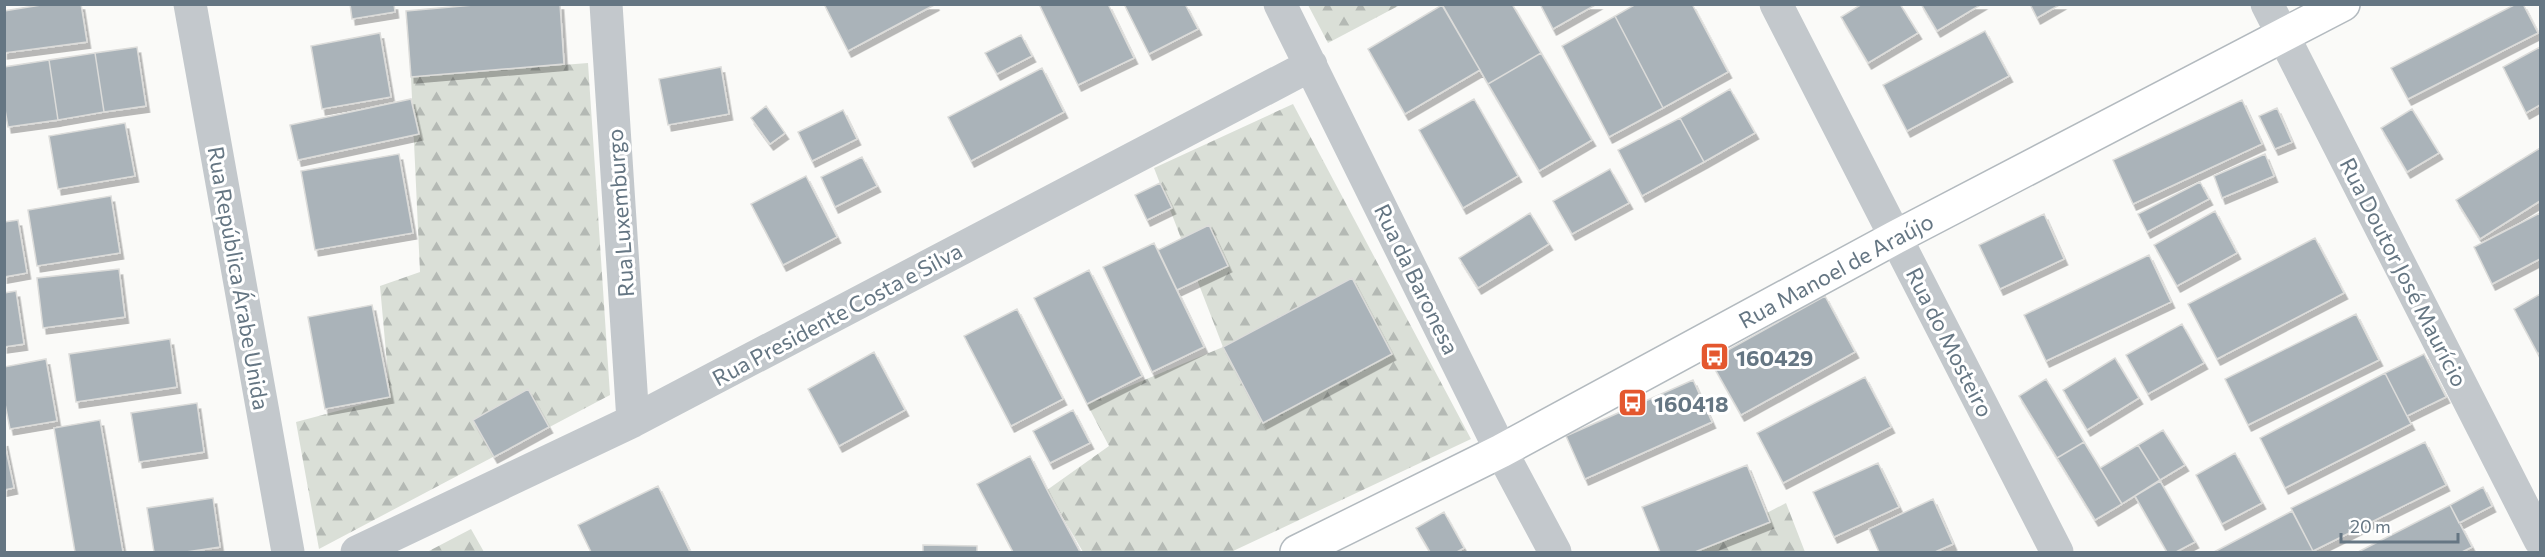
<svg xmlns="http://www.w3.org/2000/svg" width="2545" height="557" font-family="Commissioner,sans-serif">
<defs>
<pattern id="forest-firs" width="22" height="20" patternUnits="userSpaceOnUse" patternTransform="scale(1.5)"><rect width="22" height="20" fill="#dadfd7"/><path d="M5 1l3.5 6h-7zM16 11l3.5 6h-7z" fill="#b4b9b4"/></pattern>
<filter id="shadow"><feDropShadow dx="3.5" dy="6" stdDeviation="0" flood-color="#0004"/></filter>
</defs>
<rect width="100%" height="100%" fill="#fafaf8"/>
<path fill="url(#forest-firs)" d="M1308,5h92l-72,38z
M588,63l22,332 -291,154 -23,-127 94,-25 -10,-111 40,-14 -9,-195z
M1293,104l178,335 -240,113h-148l-36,-62 62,-44 -22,-42 136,-57 -69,-179z
M1786,503l19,49h-114z
M471,529l13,23h-57z"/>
<path fill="#aab3b9" stroke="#dcdcda" stroke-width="1.5" filter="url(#shadow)" d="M47,4h34l6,38 -83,11v-42z
M350,4h44l1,8 -43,7z
M485,4h75l4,60 -153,13 -5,-66z
M824,4h112l-88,47z
M1039,4h69l26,54 -56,27z
M1124,4h61l13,25 -49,25z
M1512,4l29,49 -53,31 -46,-80z
M1540,4h57l-44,25z
M1636,4h56l36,68 -65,36 -48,-92z
M1862,4h38l18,29 -50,30 -27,-46z
M1921,4h61l-45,27z
M2030,4h31l-24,14z
M2516,4h7l15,29 -130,66 -17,-31z
M1442,5l38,65 -75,44 -37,-65z
M1615,16l48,92 -54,29 -47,-91z
M1985,31l24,45 -102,55 -24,-46z
M380,33l11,64 -69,12 -11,-63z
M1021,35l11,21 -35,18 -12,-21z
M137,47l9,59 -42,6 -9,-59z
M2540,47v58l-14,8 -23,-46z
M95,53l9,59 -46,8 -9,-60z
M1541,53l51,87 -53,31 -51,-87z
M49,60l9,60 -50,7 -4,-23v-37z
M721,67l8,47 -61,11 -9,-46z
M1042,68l22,44 -93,49 -23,-44z
M1730,89l25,44 -51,29 -24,-44z
M411,99l8,35 -121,26 -8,-35z
M1474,99l44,77 -55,32 -44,-78z
M2242,100l20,44 -129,60 -20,-44z
M766,106l19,27 -15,11 -19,-26z
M2277,108l15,34 -17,7 -16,-33z
M2412,109l27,44 -32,19 -26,-44z
M843,110l14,29 -45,22 -14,-29z
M1680,118l24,44 -62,34 -24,-46z
M125,123l10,53 -77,13 -9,-53z
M2540,148v53l-60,38 -24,-39z
M399,154l14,79 -98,17 -14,-79z
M2265,154l9,22 -52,22 -8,-22z
M862,157l15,29 -42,21 -14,-30z
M1610,169l19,34 -57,31 -19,-33z
M806,176l31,61 -54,28 -32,-61z
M2200,182l9,17 -62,33 -9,-18z
M1160,183l12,25 -25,12 -12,-25z
M111,196l9,57 -83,13 -9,-56z
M2215,211l22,42 -60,33 -23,-41z
M1530,213l19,31 -71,44 -19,-30z
M2540,213v46l-48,25 -18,-37z
M2044,214l20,45 -64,30 -21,-44z
M18,220l9,53 -23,4v-55z
M1209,225l19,41 -51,24 -19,-40z
M2315,238l29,55 -127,66 -29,-55z
M1154,243l50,104 -52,25 -49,-105z
M2149,255l22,47 -125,59 -22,-46z
M119,269l6,48 -82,11 -6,-50z
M1089,270l53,106 -55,28 -53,-106z
M1352,278l40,76 -129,69 -40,-76z
M16,291l8,53 -20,3v-54z
M2540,294v58l-2,2 -24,-45z
M1825,296l30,56 -114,63 -31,-55z
M372,305l18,92 -65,12 -17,-92z
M1017,309l46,90 -52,27 -47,-90z
M2356,314l23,46 -131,65 -23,-46z
M2182,324l22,39 -56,31 -22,-39z
M170,339l7,48 -101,15 -7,-48z
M874,352l31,58 -66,36 -31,-57z
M2424,354l22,43 -39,19 -22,-43z
M2115,358l24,40 -52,32 -24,-40z
M46,359l11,62 -47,8 -6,-30v-32z
M2385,373l26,51 -126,64 -25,-50z
M1865,377l26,50 -108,56 -26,-50z
M2046,379l38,63 -27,16 -38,-62z
M1693,380l19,42 -127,57 -19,-43z
M528,389l21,38 -55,30 -21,-37z
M197,403l7,49 -65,10 -8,-49z
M1073,410l17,33 -40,20 -17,-32z
M100,420l23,132h-48l-21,-124z
M2163,430l22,35 -25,15 -22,-35z
M4,440l10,48 -10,2z
M2084,442l38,62 -27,16 -38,-62z
M2425,442l21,43 -133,66 -22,-43z
M2138,445l22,35 -38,24 -22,-36z
M2235,453l27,50 -40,21 -26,-49z
M1030,456l17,34 33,62h-67l-36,-68z
M1878,463l21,44 -65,30 -21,-45z
M1747,465l23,57 -75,30h-35l-18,-45z
M2160,481l35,61 -19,10h-9l-32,-56z
M658,486l32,66h-99l-13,-27z
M2483,487l9,19 -33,17 -9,-18z
M213,498l7,49 -34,5h-32l-7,-44z
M1933,499l20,45 -18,8h-56l-10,-23z
M2450,505l22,42 -10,5h-104z
M2292,511l21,40 -99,1z
M1444,512l20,36 -7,4h-27l-14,-24z
M923,545l54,1v6h-54z"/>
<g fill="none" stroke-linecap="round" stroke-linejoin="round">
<defs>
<g id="secondary">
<path id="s1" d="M1297,552l204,-101 395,-214 447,-233"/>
</g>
</defs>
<use href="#secondary" stroke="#b3babf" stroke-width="36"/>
<path stroke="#c3c8cc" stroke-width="33" d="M190,4l98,548
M606,4l27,417
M1280,4l221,447 54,101
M1776,4l281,548
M2267,4l273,536
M357,552l276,-131 678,-356"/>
<use href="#secondary" stroke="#fff" stroke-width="33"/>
</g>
<defs>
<symbol id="bus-square" viewBox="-11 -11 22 22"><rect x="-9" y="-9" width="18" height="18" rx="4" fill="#e4572e" stroke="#fff"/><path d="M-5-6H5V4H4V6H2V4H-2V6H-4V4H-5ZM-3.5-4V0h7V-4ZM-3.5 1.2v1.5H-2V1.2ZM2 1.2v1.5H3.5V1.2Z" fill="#fff"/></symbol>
</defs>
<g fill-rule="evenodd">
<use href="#bus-square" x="1698" y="340" width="33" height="33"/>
<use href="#bus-square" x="1616" y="386" width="33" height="33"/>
</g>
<g text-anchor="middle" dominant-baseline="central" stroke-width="6" stroke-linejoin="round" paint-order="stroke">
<g font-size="22" fill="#657683" stroke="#fff">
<text transform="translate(620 213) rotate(-94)">Rua Luxemburgo</text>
<text stroke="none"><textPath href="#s1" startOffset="608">Rua Manoel de Araújo</textPath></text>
<text transform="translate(2404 272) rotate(63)">Rua Doutor José Maurício</text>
<text transform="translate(239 278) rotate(80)">Rua República Árabe Unida</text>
<text transform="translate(1417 279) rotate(64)">Rua da Baronesa</text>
<text transform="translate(837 314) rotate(-28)">Rua Presidente Costa e Silva</text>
<text transform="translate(1950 342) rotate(63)">Rua do Mosteiro</text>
</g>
<g font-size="22" font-weight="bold" fill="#657683" stroke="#fff" text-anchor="start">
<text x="1736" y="357">160429</text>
<text x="1654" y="403">160418</text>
</g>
</g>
<rect width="2545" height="557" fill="none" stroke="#657683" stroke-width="12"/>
<path d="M2341 533v9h117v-9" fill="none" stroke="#657683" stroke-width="3"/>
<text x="2350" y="533" font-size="18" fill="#657683" stroke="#ffffff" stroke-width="4.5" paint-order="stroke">20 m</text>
</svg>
